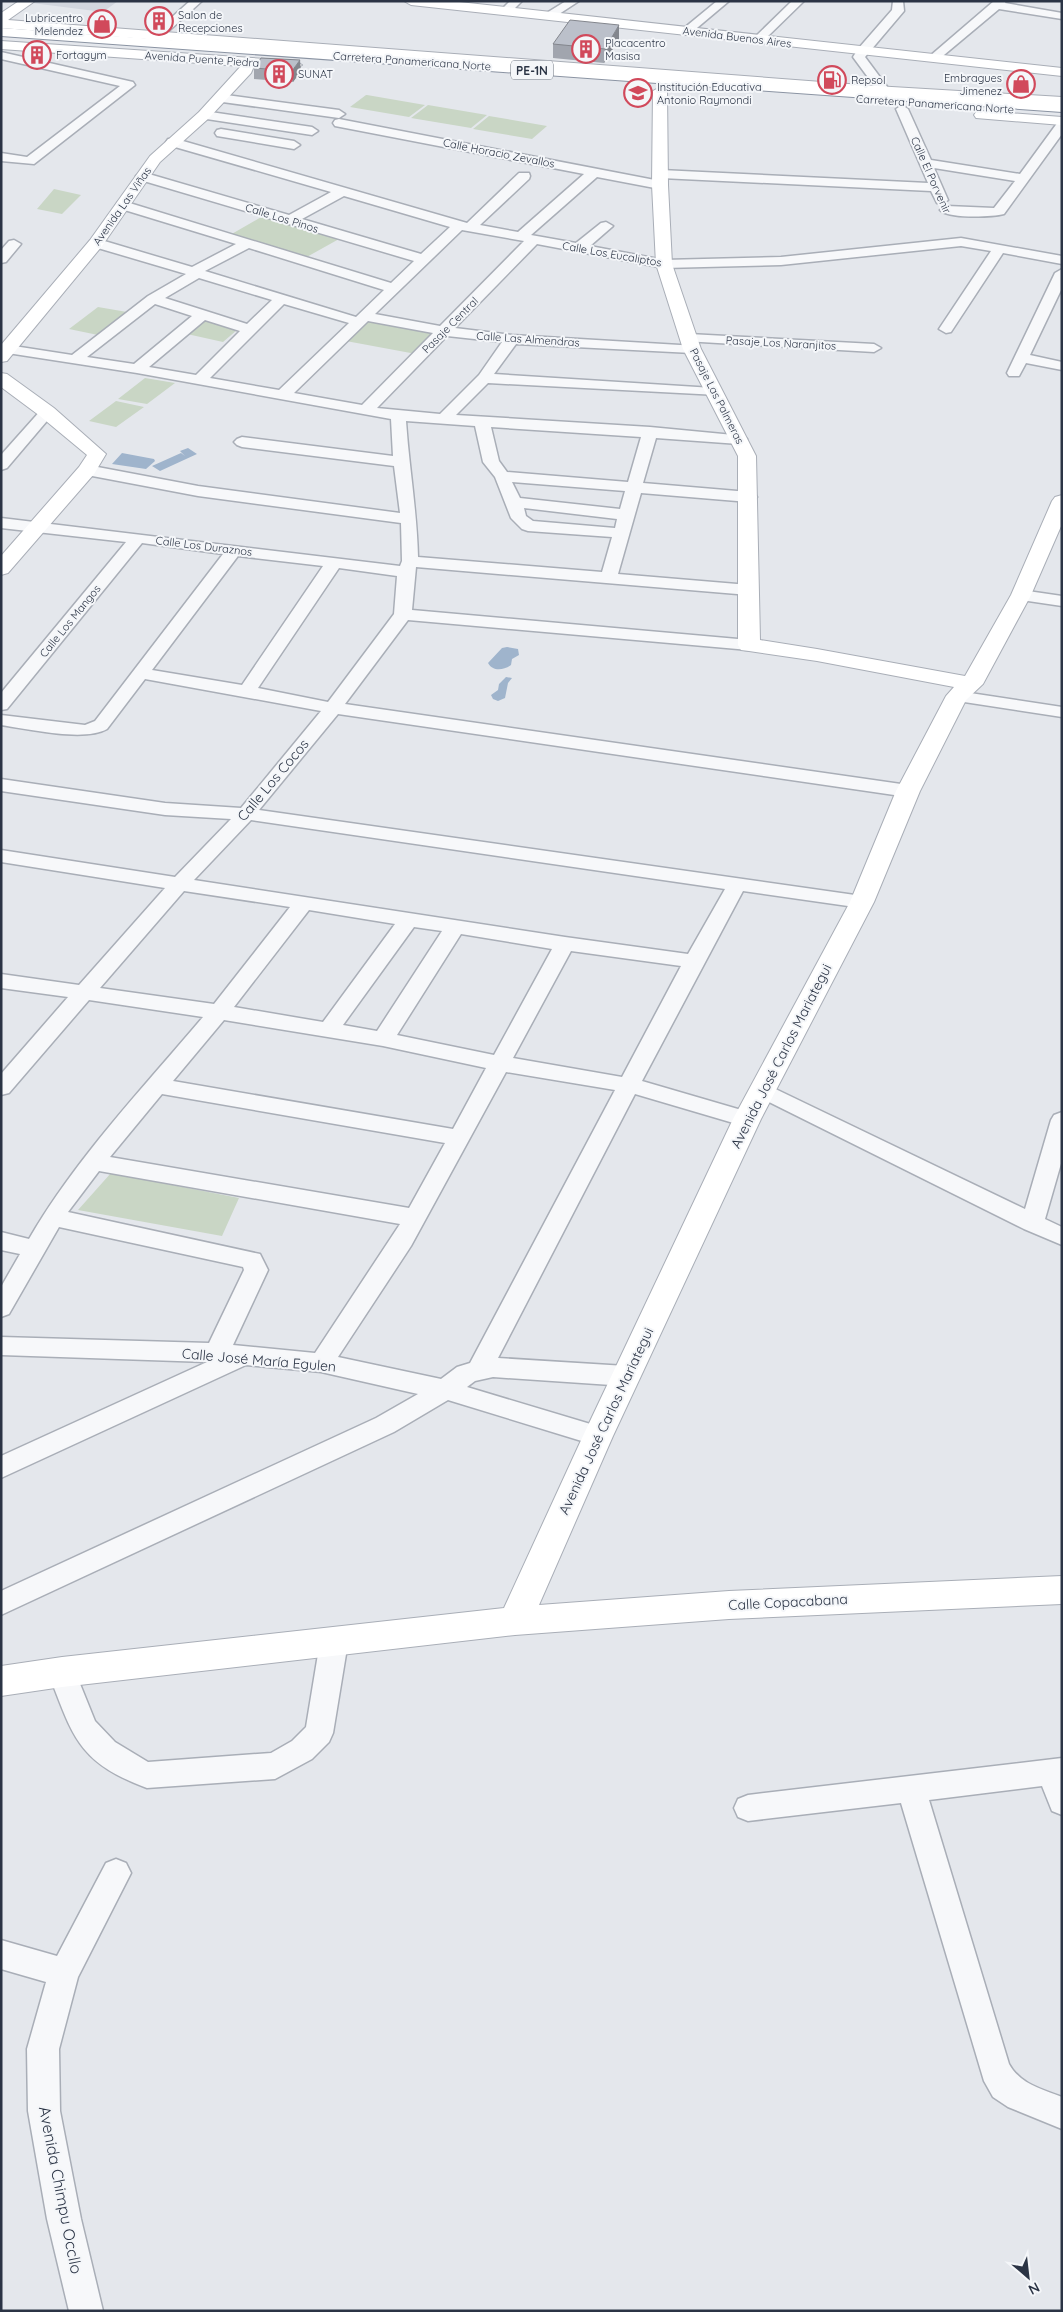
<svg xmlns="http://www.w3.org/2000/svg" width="1063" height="2312" font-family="Quicksand,sans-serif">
<rect width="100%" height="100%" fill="#e4e7ec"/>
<path fill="#d2d6de" d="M35,1h83l-15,11 -71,-9z"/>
<path fill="#c9d6c5" d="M366,95h1l58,10 -16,12 -59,-10z
M428,105l59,10 -16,13 -60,-10z
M489,116l58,10 -15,13 -59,-10z
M54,189l27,6 -19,19 -25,-5z
M263,216l76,23 -34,19 -75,-23z
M98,307l29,5 -29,23 -29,-6z
M205,320l32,10 -14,12 -36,-8z
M369,320l67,13 -20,21 -70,-13z
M145,378l30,5 -28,21 -29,-5z
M116,401l28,6 -28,20 -27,-6z
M111,1173l128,25 -17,38 -144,-26z"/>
<path fill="#9fb4cc" d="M188,448l9,6 -37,17 -8,-5 29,-13 4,3 -5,-5z
M122,453l32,6 1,2 -9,8 -34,-5z
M507,647l11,2 1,6 -7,4 -1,6c-7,5 -18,7 -23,-2l14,-15z
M506,677l6,1 -4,5 -3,15 -7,3 -5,-2 -2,-4 7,-5 1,-6z"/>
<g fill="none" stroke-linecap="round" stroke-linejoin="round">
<defs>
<path id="street" d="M190,1h12l-41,37h-8l-2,-2 2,-2z
M510,1h12l-12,12h-8l-2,-2z
M566,1h13l-26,17h-8l-2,-2 2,-2z
M717,1h12l-38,32h-8l-2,-2 2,-2z
M792,1h12l-41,40h-8l-2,-2 2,-2z
M893,1h10l1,10 -39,46 29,39 -6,4 -4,-1 -31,-42 5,-8 34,-39z
M994,1h12l-1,2 57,10v6l-63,-10 -61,51h-8l-2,-2 2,-2z
M1,52l132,30 2,3 -101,79 -33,-3v-8l26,4 93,-71 -119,-27z
M219,94l120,16 6,4 -6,4 -124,-17 -2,-3z
M902,105l6,4 23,51 89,14 38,-52 4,-1v13l-58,80c-12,3 -56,5 -64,-4l7,-4 47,2 21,-27 -81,-13 14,32 -6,4 -5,-1 -6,-12 -270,-13 -6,-4 6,-4 267,13 -32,-74z
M204,111l108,16 6,4 -6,4 -112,-17 -2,-3 2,-3z
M339,119l321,62 6,4 -6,4 -63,-12 -66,58 45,8 25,-20 5,-1 7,4 -23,20 74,14 117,-3 180,-19 101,18v8l-59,-11 -52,79 -5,1 -7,-4 52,-78 -30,-5 -180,19 -117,3 -127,-24 -82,84 57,7 185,11 2,3 -7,4 -176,-9 -22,30 219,14 7,4 -2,3 -230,-12 -32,32 194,12 94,9 3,3 -3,3 -5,2 -83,-6 -13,45 106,9 6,2 2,3 -2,3 -6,2 -108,-9 -23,81 131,11 6,1 2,4 -2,4 -6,1 -333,-28 -4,43 337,30 6,1 3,4 -3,4 -6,1 -341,-30 -63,84 563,81 7,2 2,4 -2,4 -7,2 -570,-83 -79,96 603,86 7,2 3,4 -3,4 -7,2 -119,-17 -101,190 113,33 3,5 -3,5 -8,3 -112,-33 -137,264 128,8 9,3 3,7 -3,7 -9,3 -133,-9 -18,4 -8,6 140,42 4,7 -4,7 -9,3 -150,-46 -54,32 -393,183v-24l375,-173 42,-24 -97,-22 -75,-7 -245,113v-22l206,-94 -206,-7v-18l208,6 35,-73 -1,-3 -184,-40 -50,87 -8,3v-30l19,-33 -19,-4v-18l28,7c47,-81 114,-151 174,-222l-114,-17 -80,93 -8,2v-21l67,-77 -67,-9v-14l78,11 86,-97 -164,-26v-12l174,27 56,-58 -66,-4 -164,-24v-12l164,24 76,5 80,-97 -176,-32 -38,50c-22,13 -79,0 -106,-4v-10l84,10 10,-4 128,-167 -81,-11 -135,166 -6,1v-17l125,-151 -125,-14v-10l399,48 2,-5 -1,-38 -203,-27 -111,-21 -6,-2 -2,-3 2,-3 6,-2 111,21 202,27 -6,-47 -152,-19 -5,-2 -3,-3 3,-3 5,-2 151,19 -2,-37 -254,-46 -136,-21v-8l71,11 76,-59 38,-22 -95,-28 -2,-3 2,-3h10l91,27 44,-23 -118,-36 -2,-3 2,-3 5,-1 268,82 23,-22 -277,-82 -1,-3 6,-4 147,43 42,-23 -163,-47 -2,-3 2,-3h8l291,84 52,-50h10l1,3 -1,3 -49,46 38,7 66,-58 -249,-48 -2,-3 2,-3zM344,196l106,31 -29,27 -119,-35zM462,230l62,11 -84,85 -65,-12zM249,248l135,42 -28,27 -151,-46zM199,278l73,22 -25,24 -82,-26zM155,304l37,12 -58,48 -47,-7zM284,304l65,19 -70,67 -69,-12zM205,320l35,11 -44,44 -47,-8zM368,321l65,12 -71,72 -68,-12zM447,336l55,6 -23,33 -39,39 -63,-6zM406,421l69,5 8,36 12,15 16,41 11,11 6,2 84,6 -10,35 -184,-15c-1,-46 -9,-90 -12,-136zM491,427l150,10 -13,45 -121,-10 -8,-11zM512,482l113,9 -5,18 -100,-11zM524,508l93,11 -2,9 -82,-7 -7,-5zM238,556l85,10 -81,119 -90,-15zM339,568l58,8 -3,38 -66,88 -70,-14zM251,820l474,69 -37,65 -123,-17 -371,-57zM184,891l106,16 -76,97 -114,-16zM309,910l86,14 -72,98 -89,-15zM414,927l28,4 -65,100 -34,-6zM461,934l91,15 -58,106 -97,-20zM571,951l110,15 -59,111 -109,-19zM224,1020l159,26 103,22 -33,61 -280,-48zM506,1072l109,18 -145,273 -13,4 -16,12 -103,-22 73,-111zM162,1094l283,49 -36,65 -299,-51zM99,1171l301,53 -85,129 -82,-8 35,-75 -8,-16 -192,-42z
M221,129l73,12 6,4 -6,4 -77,-13 -2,-3 2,-3z
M14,240l7,4 -15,18 -5,1v-13l8,-9z
M1062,269v19l-32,67 32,7v8l-36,-7 -7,13h-10l-2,-3 48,-100z
M689,334l185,10 7,4 -7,4 -190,-11 -2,-3z
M47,407l5,2 3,3 -3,3 -45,53 -6,2v-15l41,-46z
M1021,590l41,6v10l-47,-7 -2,-4 2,-4z
M957,691l105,16v10l-111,-17 -3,-4 3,-4z
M763,1083l262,126 26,-89 3,-5 8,-3v48l-17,59 17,8v18l-38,-16 -269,-134 -3,-5 3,-5z
M334,1630l10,4 4,8 -15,91 -4,9 -17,17 -37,20 -128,9c-70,-26 -74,-52 -99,-116l4,-8 10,-4 10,4 23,57 20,21 33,20 123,-9 21,-12 14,-14 14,-85 4,-8z
M1062,1758v57l-10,-4 -10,-25 -113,14 80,264c11,20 32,25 53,33v32l-54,-22 -15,-10 -9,-16 -83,-278 -153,18 -10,-4 -4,-9 4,-9 10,-4z
M116,1859l10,4 5,10 -53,104 -19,72 1,62 21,108 22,92h-34l-22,-92 -19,-108 -1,-62 19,-67 -45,-13v-29l56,16 49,-93z"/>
<path id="secondary" d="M19,1h16l-27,19 867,66 187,11v8l-187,-11 -874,-66v-15z
M404,1h46l612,67v8l-651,-71z
M1,41l294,20 7,4 -7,4 -41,-3 -3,7 -42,45 -49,44 -58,84 -95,115 -6,1v-17l89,-105 60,-84 49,-44 42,-46 -240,-17z
M660,87l7,4 1,94 4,79 29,85 55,107 4,184 57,9 148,27 46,-81 41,-94 3,-4 7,-2v29l-31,71 -48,89 -17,16 -46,91 -46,111 -113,217 -148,317 -74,169 190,-14 333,-15v28l-333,15 -214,16 -453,52 -61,9v-30l61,-9 442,-49 79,-172 150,-317 117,-217 46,-111 50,-95 8,-9 -137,-26 -68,-10 -8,-1 -3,-5v-189l-55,-107 -27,-85 -4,-79 1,-94z
M981,111l81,6v8l-86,-7 -2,-3 2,-3z
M1,373l6,1 47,34 52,46 -12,20 -86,99 -7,2v-19l78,-89 8,-12 -47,-39 -39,-29z"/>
<path id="highway" d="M1,28l1061,76v8l-1061,-76z"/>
</defs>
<use href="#street" stroke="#a9aeb7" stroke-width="3"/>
<use href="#secondary" stroke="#a9aeb7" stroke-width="2"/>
<use href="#highway" stroke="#8b94a3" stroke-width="2"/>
<use href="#street" fill="#f7f8fa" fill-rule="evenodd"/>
<use href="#secondary" fill="#fff" fill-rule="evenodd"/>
<use href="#highway" fill="#fff" fill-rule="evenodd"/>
</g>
<path fill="#a1a5ae" d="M619,39l-15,24 -51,-5v-14z
M254,68l47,3 -8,11 -39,-3z"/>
<path fill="#83868d" d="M619,25v14l-15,24 1,-14z
M300,60l1,11 -8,11 -1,-11z"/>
<path fill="#bbc0ca" stroke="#83868d" d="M570,20l49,5 -14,24 -52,-5z
M261,58l39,2 -8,11 -38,-3z"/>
<defs>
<symbol id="building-ring" viewBox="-11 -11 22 22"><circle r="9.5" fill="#f4f6f9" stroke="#d1495b" stroke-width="1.5"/><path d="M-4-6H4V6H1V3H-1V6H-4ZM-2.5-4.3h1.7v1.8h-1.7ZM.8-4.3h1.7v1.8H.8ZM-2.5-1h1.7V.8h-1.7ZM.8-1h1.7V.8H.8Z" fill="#d1495b"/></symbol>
<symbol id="shop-ring" viewBox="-11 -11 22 22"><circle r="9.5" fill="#f4f6f9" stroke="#d1495b" stroke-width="1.5"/><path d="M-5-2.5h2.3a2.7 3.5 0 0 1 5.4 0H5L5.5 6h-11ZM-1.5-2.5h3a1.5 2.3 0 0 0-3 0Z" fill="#d1495b"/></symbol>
<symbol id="fuel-ring" viewBox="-11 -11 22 22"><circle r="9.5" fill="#f4f6f9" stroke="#d1495b" stroke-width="1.5"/><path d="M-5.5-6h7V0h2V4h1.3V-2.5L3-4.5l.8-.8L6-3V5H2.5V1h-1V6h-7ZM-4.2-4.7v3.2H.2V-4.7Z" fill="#d1495b"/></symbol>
<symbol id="school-ring" viewBox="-11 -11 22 22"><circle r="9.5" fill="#f4f6f9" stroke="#d1495b" stroke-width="1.5"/><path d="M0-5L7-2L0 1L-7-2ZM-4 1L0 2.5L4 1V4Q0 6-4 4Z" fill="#d1495b"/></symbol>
</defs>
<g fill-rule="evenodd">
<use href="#building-ring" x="143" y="5" width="32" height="32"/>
<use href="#shop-ring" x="86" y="8" width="32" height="32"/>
<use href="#building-ring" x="570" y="33" width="32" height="32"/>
<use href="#building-ring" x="21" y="39" width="32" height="32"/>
<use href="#building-ring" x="263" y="58" width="32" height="32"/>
<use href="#fuel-ring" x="816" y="64" width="32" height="32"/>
<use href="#shop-ring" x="1005" y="68" width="32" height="32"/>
<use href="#school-ring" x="622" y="77" width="32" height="32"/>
</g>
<g text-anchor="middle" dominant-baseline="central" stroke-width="4" stroke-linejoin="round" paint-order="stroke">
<g font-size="11" fill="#2b3445" stroke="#f4f6f9" text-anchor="start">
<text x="178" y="15">Salon de<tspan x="178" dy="13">Recepciones</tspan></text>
<text x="83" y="18" text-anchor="end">Lubricentro<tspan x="83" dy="13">Melendez</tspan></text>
<text x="605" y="43">Placacentro<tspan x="605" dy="13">Masisa</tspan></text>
<text x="56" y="55">Fortagym</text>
<text x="298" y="74">SUNAT</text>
<text x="1002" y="78" text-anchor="end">Embragues<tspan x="1002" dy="13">Jimenez</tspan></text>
<text x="851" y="80">Repsol</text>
<text x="657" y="87">Institución Educativa<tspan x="657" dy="13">Antonio Raymondi</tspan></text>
</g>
<g font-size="11" fill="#2b3445" stroke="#f4f6f9">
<text transform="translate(737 37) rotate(7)">Avenida Buenos Aires</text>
<text transform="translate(202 59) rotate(4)">Avenida Puente Piedra</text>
<text transform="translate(412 61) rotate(4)">Carretera Panamericana Norte</text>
<text transform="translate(935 104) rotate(4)">Carretera Panamericana Norte</text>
<text transform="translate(499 153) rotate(11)">Calle Horacio Zevallos</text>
<text transform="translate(931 175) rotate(66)">Calle El Porvenir</text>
<text transform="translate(122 206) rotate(-55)">Avenida Las Viñas</text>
<text transform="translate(282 218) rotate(17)">Calle Los Pinos</text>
<text transform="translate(612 254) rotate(10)">Calle Los Eucaliptos</text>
<text transform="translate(450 325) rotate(-45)">Pasaje Central</text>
<text transform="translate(528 339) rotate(4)">Calle Las Almendras</text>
<text transform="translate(781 343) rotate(3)">Pasaje Los Naranjitos</text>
<text transform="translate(717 396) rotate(63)">Pasaje Las Palmeras</text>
<text transform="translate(204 546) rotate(7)">Calle Los Duraznos</text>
<text transform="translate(70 621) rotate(-51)">Calle Los Mangos</text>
</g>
<rect fill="#f4f6f9" stroke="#676e7b" stroke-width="1" x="511" y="60.5" width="42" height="19" rx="4"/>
<g font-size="12" font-weight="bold" fill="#2b3445">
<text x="532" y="70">PE-1N</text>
</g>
<g font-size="14" fill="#2b3445" stroke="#f4f6f9">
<text transform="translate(273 780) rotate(-50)">Calle Los Cocos</text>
<text transform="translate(781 1056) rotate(-63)">Avenida José Carlos Mariategui</text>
<text transform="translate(259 1360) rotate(5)">Calle José María Egulen</text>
<text transform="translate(606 1421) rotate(-65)">Avenida José Carlos Mariategui</text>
<text transform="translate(788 1602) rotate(-3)">Calle Copacabana</text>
</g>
<g font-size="16" fill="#2b3445" stroke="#f4f6f9">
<text transform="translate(61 2190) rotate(79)">Avenida Chimpu Occllo</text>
</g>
</g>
<rect width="1063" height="2312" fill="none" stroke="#2b3445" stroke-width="5"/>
<g transform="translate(1028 2277) rotate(152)" stroke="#f4f6f9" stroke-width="4" paint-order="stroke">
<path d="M0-4L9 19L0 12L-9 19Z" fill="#2b3445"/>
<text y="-8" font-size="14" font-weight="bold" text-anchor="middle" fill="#2b3445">N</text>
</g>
</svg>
